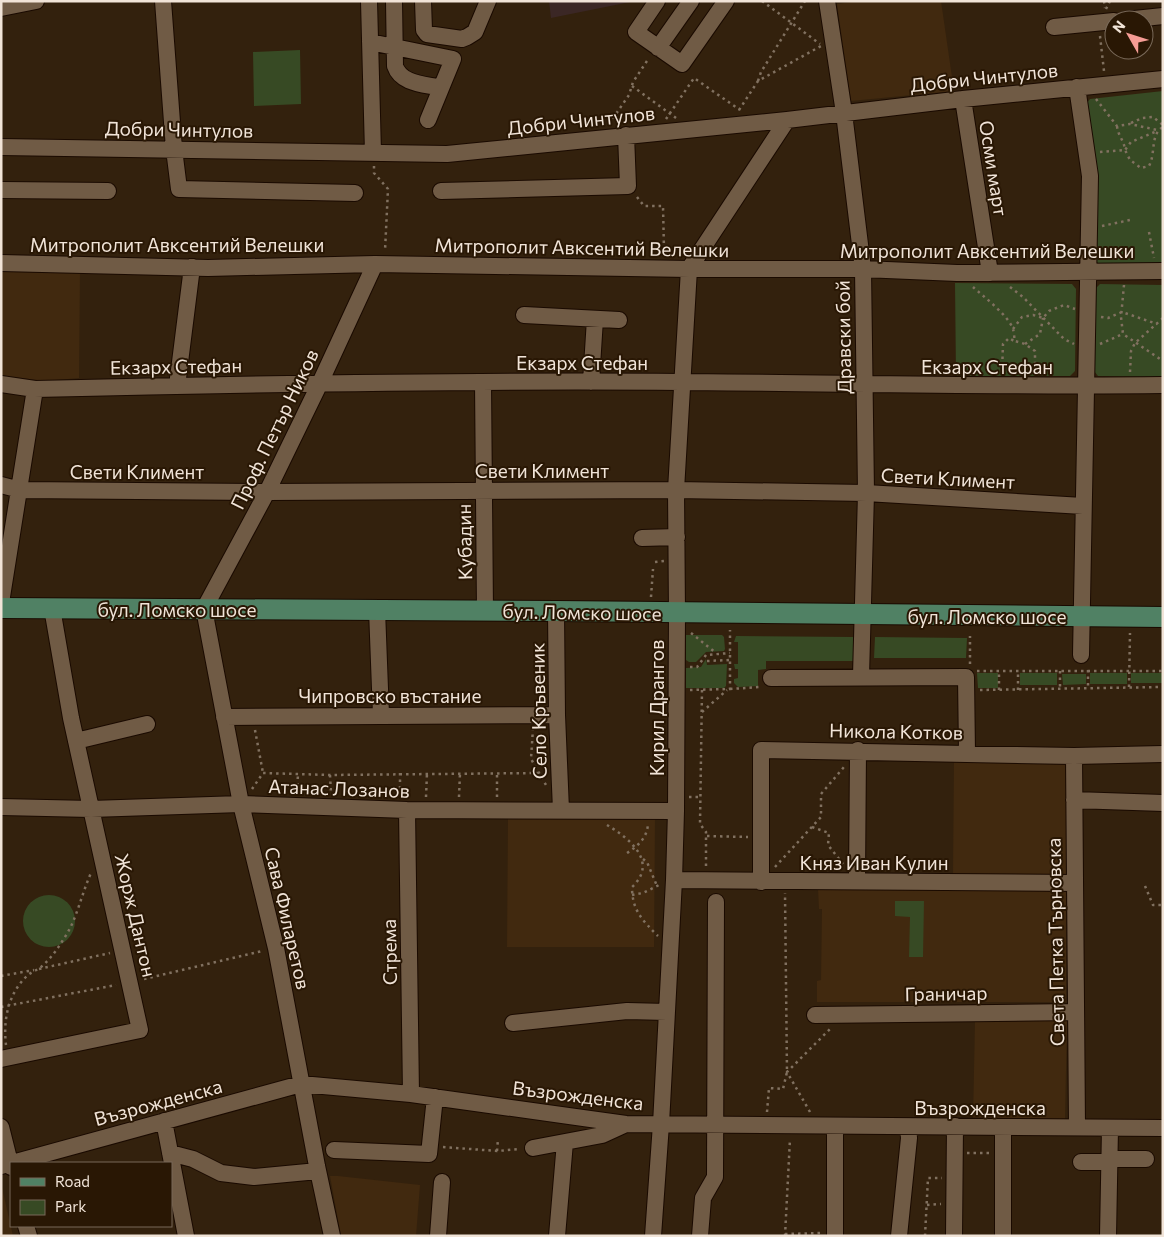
<svg xmlns="http://www.w3.org/2000/svg" width="1164" height="1237" font-family="Commissioner,sans-serif">
<rect width="100%" height="100%" fill="#33210d"/>
<path fill="#41290f" d="M858,1h83l13,90 -103,10 -14,-97z
M1,267l79,3 -1,108 -33,3 -45,-5z
M954,760h114l-1,114h-114z
M508,819h147l-1,128h-147z
M818,889l248,1v112h-249v-21l4,-1 1,-71h-3z
M1067,1020l-2,100h-92l2,-99z
M330,1176h8l82,9 -4,51h-75z
M1,1183l12,53h-12z"/>
<path fill="#3b2725" d="M549,1h86l-84,17z"/>
<path fill="#374a24" d="M300,50l1,54 -47,2 -1,-54z
M1163,91v176l-68,-1 -9,-162 4,-5z
M955,283l117,1 4,5 -1,82 -5,5h-114z
M1100,284l63,1v92l-65,-1 -4,-5 1,-82z
M686,635h36l2,2 1,12 -1,2 -18,1 -10,10h-7l-3,-2z
M736,636l117,1v24h-87v8l-8,1v16l-20,1 -4,-4v-4l4,-1v-9h-3l-1,-5h4v-22h-4z
M875,637l92,1 -1,20h-92z
M706,659l1,6 20,-1 -1,22 -2,2h-38v-20l15,-1z
M977,673h21v15h-20z
M1020,673h37v12h-37z
M1090,673h37v11h-37z
M1131,673h31v10h-31z
M1062,674h24v10l-23,1z
M23 921a26 26 0 1 1 52 0a26 26 0 1 1-52 0Z
M895,901h29l-1,56h-14l1,-40 -15,-1z"/>
<g fill="none" stroke-linecap="round" stroke-linejoin="round">
<defs>
<path id="minor" d="M163,1l11,148 5,40 176,4
M369,1l4,152
M394,1l1,65c6,18 29,18 46,22
M423,1l1,29 3,4 35,5 5,-2 8,-5 13,-31
M657,1l-21,31 46,32 44,-63
M827,1l17,112 19,156 3,224 -5,183
M1,8l35,-7
M1125,20l38,-4
M1054,27l60,-6
M370,42l83,17 -25,61
M658,48l33,-47
M1077,87l13,89 -9,479
M963,99l27,174
M1,147l446,7 340,-34 176,-21 200,-20
M1,190l107,1
M441,191l187,-5 -2,-51
M1,263l207,5 167,-4 314,5h174l94,4 206,-2
M524,315l95,5
M483,382l2,229
M591,382l4,-63
M1,384l34,5c215,-5 431,-9 646,-7 161,1 321,5 482,3
M177,386l15,-119
M1,485l19,5 247,2 409,-2 190,3 217,13
M642,538l35,-1
M1,603l34,-214
M377,610l4,105
M556,611l1,104 4,95
M771,678l195,-1 1,76
M224,717l333,-2
M76,741l71,-17
M1074,756l3,371
M1074,800l89,3
M1,807l90,2 150,-5 166,6 269,1
M407,810l4,284
M674,880l400,3
M857,881l1,-131
M761,882v-132l313,6 89,-2
M815,1015l261,-3
M513,1023l114,-12 40,1
M1,1059l139,-29 -69,-312 -19,-110
M164,1121l22,115
M835,1126v110
M1,1127l10,40
M1003,1127v109
M533,1148l69,-13 24,-11
M334,1150l95,4 6,-57
M170,1153l23,6 28,14 33,4 64,-6
M1109,1159h37
M1081,1162h28
M1,1166l300,-82 110,10 215,30 537,4
M26,1226l3,10
M332,1236l-15,-70 -41,-218 -35,-144 -37,-195 63,-117 53,-109 55,-119
M438,1236l4,-54
M557,1236l8,-94
M653,1236l8,-112 13,-244 2,-69 1,-198 -1,-123 13,-221 98,-149
M700,1236l3,-38 12,-21 1,-275
M899,1236l10,-98 -1,-11
M954,1236l1,-110
M1108,1236l2,-108"/>
<path id="major" d="M1,608l555,3 607,6"/>
</defs>
<use href="#minor" stroke="#1a0a00" stroke-width="18"/>
<use href="#major" stroke="#1a0a00" stroke-width="22"/>
<path stroke="#817160" stroke-width="2.5" stroke-dasharray="2.5 4" stroke-linecap="butt" d="M762,1l58,43
M1104,1l1,7
M1106,9l4,-8
M1100,36l4,35
M758,81l3,-9 44,-71
M632,86l44,32
M1096,99l21,27 13,-2 27,6
M739,110l19,-29 63,-35
M666,119l28,-41 46,32
M1131,123l11,-5 11,-1 10,8
M609,124l20,-29 4,-13 16,-24
M1117,126c1,10 7,14 8,24l6,-8 26,-11
M1100,152l25,-2 5,10 11,8 8,-2c7,-13 1,-32 14,-39
M374,166v7l14,16 -3,62
M637,197l7,9h19l1,44 3,4
M1102,226l28,-6
M1149,232l5,26
M1124,285l-3,32 2,17 40,27
M973,287c11,10 35,28 40,42 1,3 1,8 2,12l10,3 10,7v22
M1010,287l13,10 41,42 10,5
M1101,317l7,1 14,-6 35,12
M1013,329l9,-12 11,-2 10,3 6,-7 15,-6 11,4
M1025,344l15,-10 3,-16
M1100,344l23,-10
M1002,372l1,-28 6,-6 5,3
M1130,372l1,-21 4,-8 28,-25
M655,562l9,-1
M651,597l2,-28
M691,633l25,20
M707,661l23,-1
M970,664v-28
M690,667h7l9,-12 24,-2
M1088,670v18
M977,671h186
M1060,671v18
M1129,687l1,-54
M730,689l30,-2
M690,690l40,-1v-59
M702,690l-2,134 6,8v34
M980,690l183,-3
M999,690v-19
M1018,690v-19
M702,712l25,-22
M533,728l-2,31 15,26
M255,730l8,43
M400,773v23
M330,775l1,18
M252,789l11,-16 67,2 209,-2
M297,792l1,-18
M426,797l1,-24
M459,797l1,-24
M497,797v-24
M689,797h11
M607,825c22,13 52,37 25,62 0,23 10,33 26,49
M812,827l17,6 -1,12 15,19
M707,836l41,1
M627,853c11,-7 20,-15 21,-29
M643,859l4,3 10,24
M775,867l46,-50v-23l23,-27
M1145,886l8,19h10
M632,895l11,-2 18,-9
M39,969l71,-16
M1,976l33,-6
M144,979l118,-28
M1,1007l115,-22
M6,1045c-3,-25 2,-52 22,-70 4,-3 9,-5 13,-8 9,-8 16,-17 22,-27 14,-20 18,-45 28,-67
M767,1112l2,-24 14,1 4,-17 -2,-179
M810,1112l-23,-40 44,-44
M443,1147l54,4 23,-2
M497,1151l1,-12
M967,1153h22
M927,1205l14,-1
M785,1234l36,-1
M785,1236l5,-97
M925,1236l3,-58h14"/>
<use href="#minor" stroke="#705b45" stroke-width="16"/>
<use href="#major" stroke="#508164" stroke-width="20"/>
</g>
<g text-anchor="middle" dominant-baseline="central" stroke-width="4" stroke-linejoin="round" paint-order="stroke">
<g font-size="19" fill="#f1e4d8" stroke="#291704">
<text transform="translate(984 77) rotate(-6)">Добри Чинтулов</text>
<text transform="translate(581 120) rotate(-6)">Добри Чинтулов</text>
<text transform="translate(179 129) rotate(1)">Добри Чинтулов</text>
<text transform="translate(994 168) rotate(81)">Осми март</text>
<text x="177" y="244">Митрополит Авксентий Велешки</text>
<text transform="translate(582 247) rotate(1)">Митрополит Авксентий Велешки</text>
<text x="987" y="250">Митрополит Авксентий Велешки</text>
<text transform="translate(843 337) rotate(-91)">Дравски бой</text>
<text x="582" y="362">Екзарх Стефан</text>
<text transform="translate(176 366) rotate(-1)">Екзарх Стефан</text>
<text x="987" y="366">Екзарх Стефан</text>
<text transform="translate(274 429) rotate(-64)">Проф. Петър Ников</text>
<text x="542" y="470">Свети Климент</text>
<text x="137" y="471">Свети Климент</text>
<text transform="translate(948 478) rotate(3)">Свети Климент</text>
<text transform="translate(464 542) rotate(-91)">Кубадин</text>
<text x="177" y="609">бул. Ломско шосе</text>
<text transform="translate(582 612) rotate(1)">бул. Ломско шосе</text>
<text x="987" y="616">бул. Ломско шосе</text>
<text x="390" y="695">Чипровско въстание</text>
<text transform="translate(656 708) rotate(-90)">Кирил Дрангов</text>
<text transform="translate(538 711) rotate(-91)">Село Кръвеник</text>
<text transform="translate(896 731) rotate(1)">Никола Котков</text>
<text transform="translate(339 788) rotate(2)">Атанас Лозанов</text>
<text x="874" y="862">Княз Иван Кулин</text>
<text transform="translate(136 915) rotate(77)">Жорж Дантон</text>
<text transform="translate(288 918) rotate(77)">Сава Филаретов</text>
<text transform="translate(1055 942) rotate(-91)">Света Петка Търновска</text>
<text transform="translate(389 952) rotate(-91)">Стрема</text>
<text transform="translate(946 993) rotate(-1)">Граничар</text>
<text transform="translate(578 1095) rotate(7)">Възрожденска</text>
<text transform="translate(158 1102) rotate(-15)">Възрожденска</text>
<text x="980" y="1107">Възрожденска</text>
</g>
</g>
<rect width="1164" height="1237" fill="none" stroke="#f1e4d8" stroke-width="5"/>
<rect x="10" y="1162" width="162" height="65" fill="#291704" stroke="#796959"/>
<rect x="20" y="1178" width="25" height="8" fill="#508164" stroke="#796959"/>
<text x="55" y="1187" font-size="15" fill="#f1e4d8">Road</text>
<rect x="20" y="1200" width="25" height="15" fill="#374a24" stroke="#796959"/>
<text x="55" y="1212" font-size="15" fill="#f1e4d8">Park</text>
<g transform="translate(1129 35) rotate(309)"><circle r="24" fill="#291704" stroke="#796959"/>
<path d="M0-4L9 19L0 12L-9 19Z" fill="#f59c95"/>
<text y="-8" font-size="14" font-weight="bold" text-anchor="middle" fill="#f1e4d8">N</text>
</g>
</svg>
